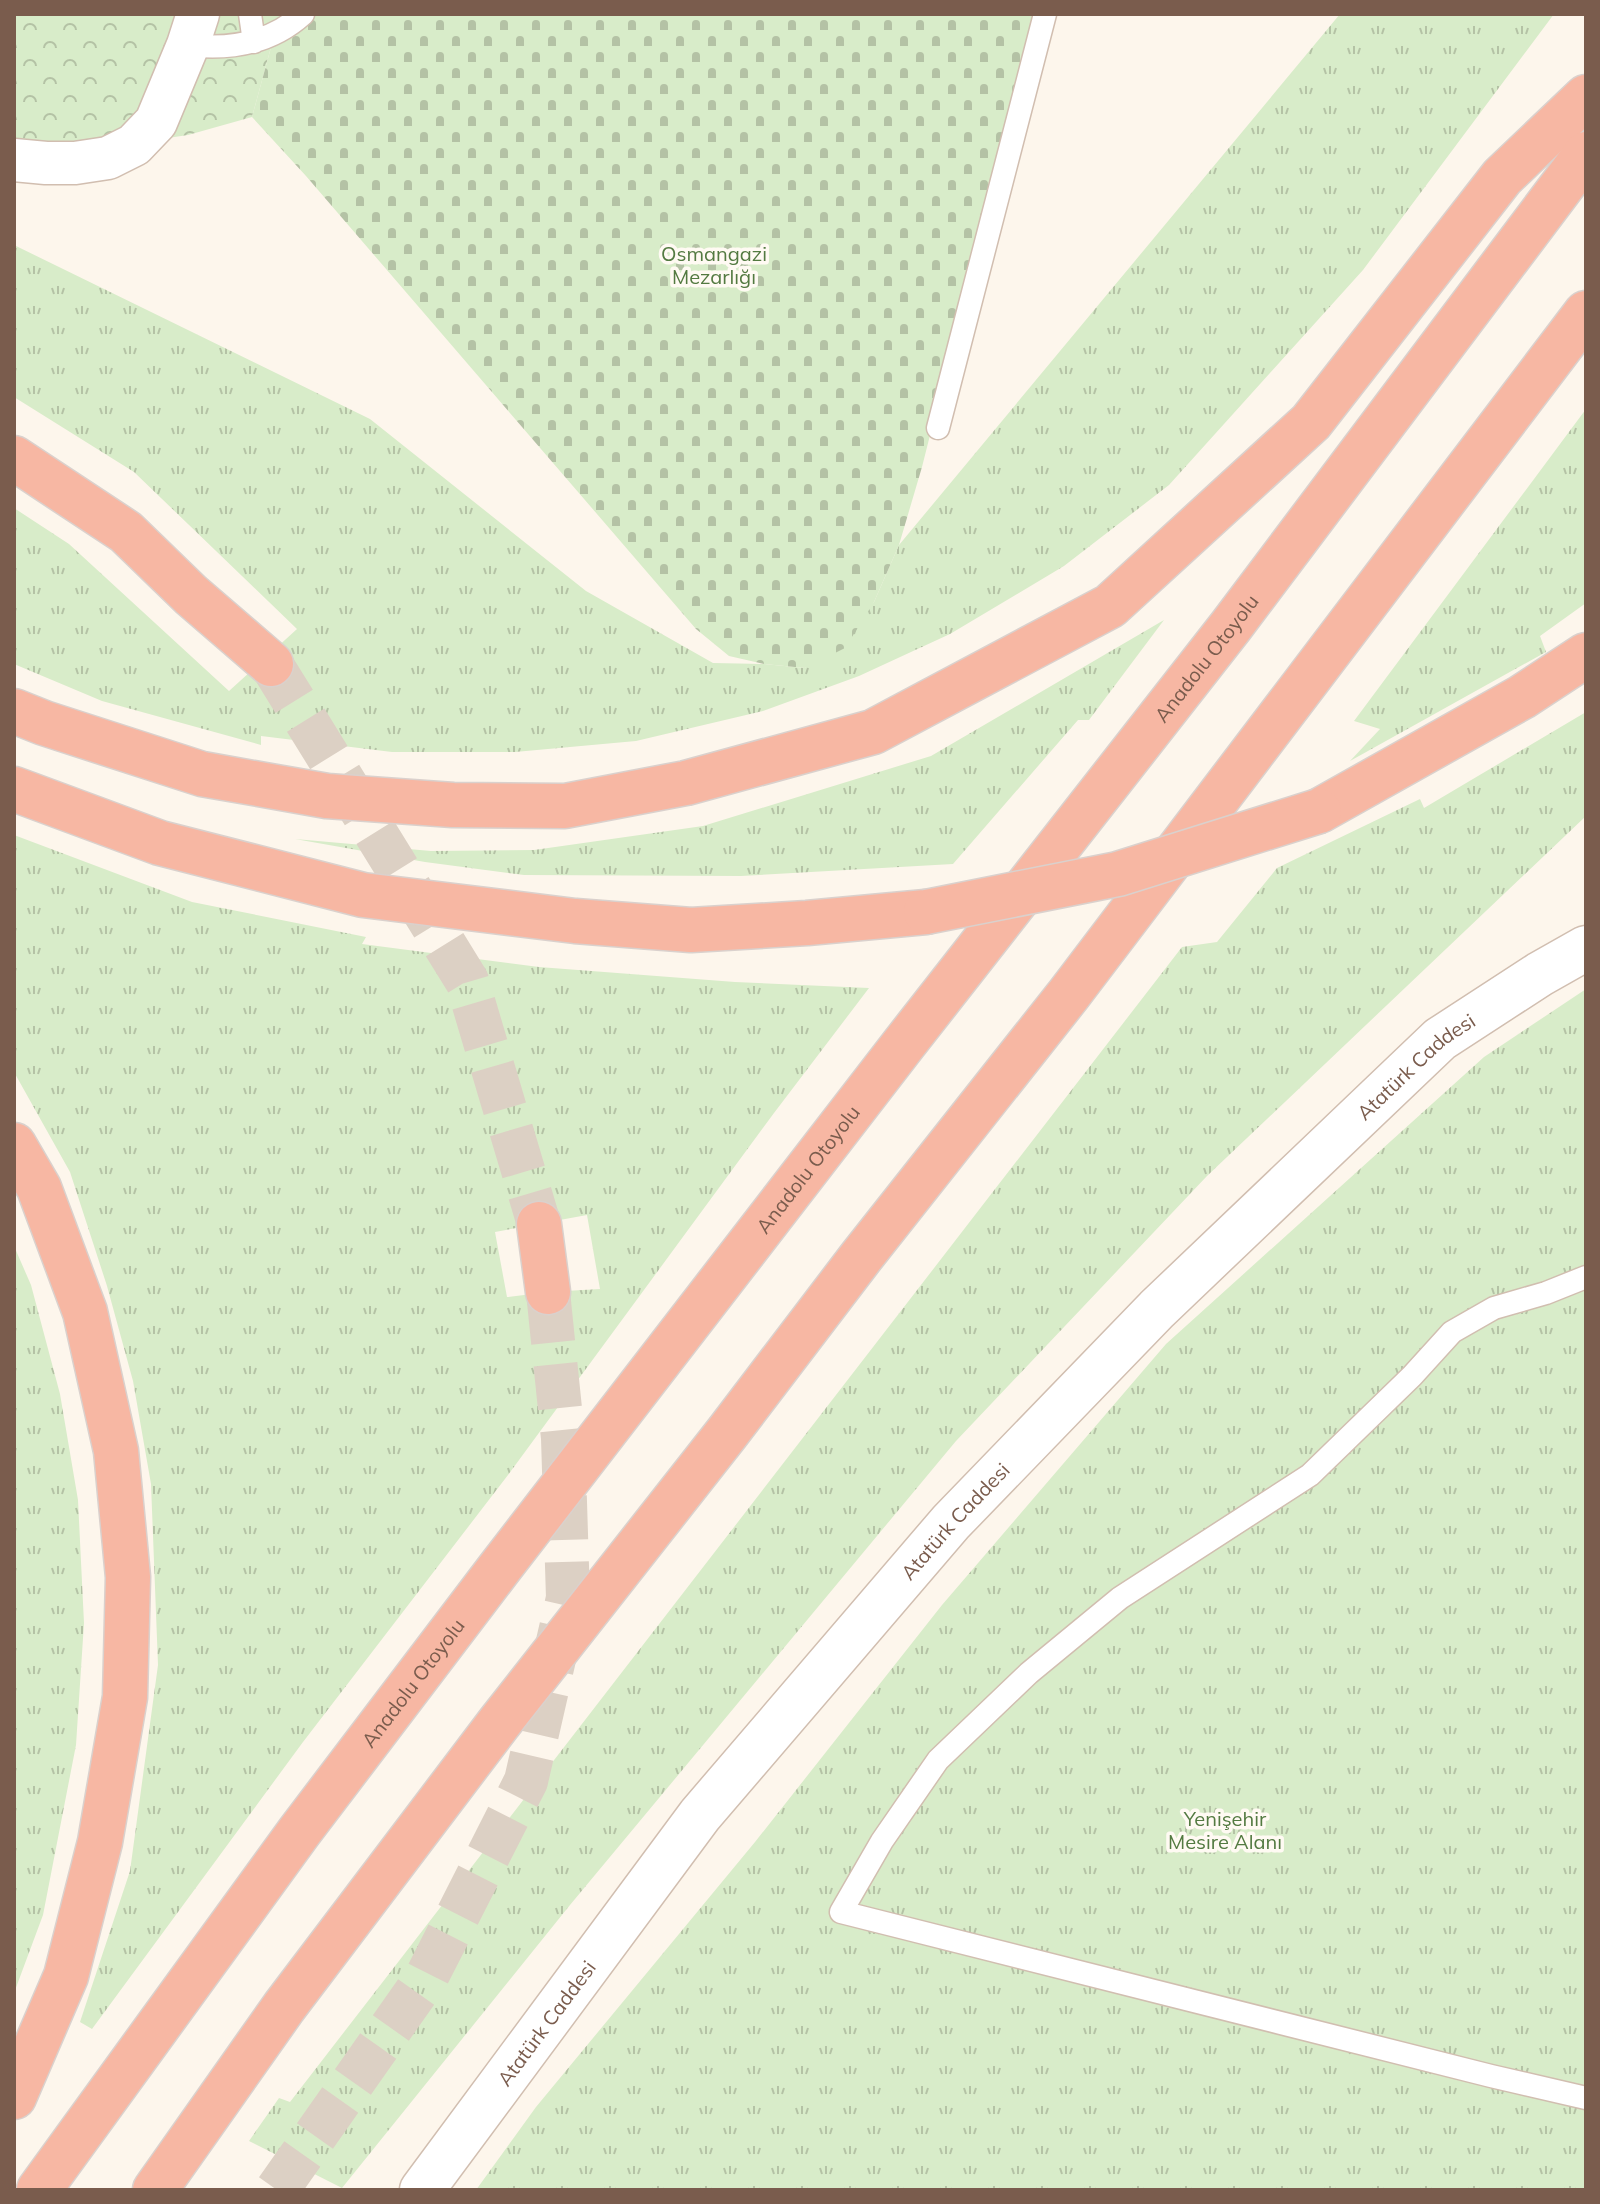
<svg xmlns="http://www.w3.org/2000/svg" width="1600" height="2204" font-family="Mulish,sans-serif">
<defs>
<pattern id="grass-tufts" width="24" height="20" patternUnits="userSpaceOnUse" patternTransform="scale(2)"><rect width="24" height="20" fill="#d8ecc9"/><path d="M3 7l-1-3M5 7V3M7 7l1-3M15 17l-1-3M17 17v-4M19 17l1-3" fill="none" stroke="#b4c2a5"/></pattern>
<pattern id="forest-crowns" width="20" height="18" patternUnits="userSpaceOnUse" patternTransform="scale(2)"><rect width="20" height="18" fill="#d8ecc9"/><path d="M2 6a3 3 0 1 1 6 0M12 15a3 3 0 1 1 6 0" fill="none" stroke="#b4c2a5"/></pattern>
<pattern id="cemetery-stones" width="16" height="16" patternUnits="userSpaceOnUse" patternTransform="scale(2)"><rect width="16" height="16" fill="#d8ecc9"/><path d="M2 7V4a2 2 0 0 1 4 0v3zM10 15v-3a2 2 0 0 1 4 0v3z" fill="#b4c2a5"/></pattern>
</defs>
<rect width="100%" height="100%" fill="#fdf6ec"/>
<path fill="url(#grass-tufts)" fill-rule="evenodd" d="M1340,14h214l-191,256 -194,215 -105,81 -114,68 -91,42 -96,35 -127,30 -121,11h-123l-131,-16v9l-159,-44 -88,-37v-156l55,36 160,147 68,-62 -163,-157 -120,-75v-152l356,174 216,172 127,72 51,1 41,4 69,-66 25,-57z
M1586,409v194l-46,33 6,16 -196,109 30,-32 -26,-8z
M1164,620l-75,100h-11l-125,144 -212,12 -217,-1 -99,-13 -130,-23 136,12 103,-1 169,-24 228,-70z
M1586,712v104l-379,360 -251,265 -386,464 -228,283 -93,-47 30,-43 11,4 892,-1155 35,-5 60,-74 143,-69 4,9z
M14,835l178,67 174,35 -4,7 177,23 196,15 134,6 -95,125 -266,362 -205,267 -211,287 -12,-7 50,-151 28,-206 -7,-181 -18,-103 -26,-95 -37,-114 -56,-100zM587,1215l13,74 -52,3 -41,5 -12,-65z
M1586,989v1201h-1110l60,-83 219,-265 187,-237 224,-261 318,-287z
M14,1246l17,39 29,109 18,106 6,123 -8,122 -33,170 -29,78z"/>
<path fill="url(#forest-crowns)" d="M14,14h266l-28,103 -64,18 -128,19 -46,-9z"/>
<path fill="url(#cemetery-stones)" d="M280,14h756l-114,453 -23,78 -25,57 -29,46 -40,20 -41,-4 -35,-8 -33,-27 -390,-453 -54,-59z"/>
<g fill="none" stroke-linecap="round" stroke-linejoin="round">
<path stroke="#dcd0c4" stroke-width="44" stroke-dasharray="44 22" stroke-linecap="butt" d="M271,664l196,317 72,243
M277,2190l149,-212 100,-197 42,-183 -5,-160 -15,-146"/>
<defs>
<path id="service" d="M250,14l4,28
M188,45c42,5 82,-1 115,-31
M938,428l107,-414
M1586,1277l-40,16 -52,15 -42,24 -40,44 -102,99 -190,123 -91,75 -91,87 -56,81 -41,71 650,164 95,22"/>
<path id="minor" d="M14,160l32,3h29l33,-5 26,-13 22,-23 32,-77 10,-31"/>
<g id="tertiary">
<path id="s1" d="M422,2190l278,-375 251,-293 206,-213 283,-270 100,-65 46,-26"/>
</g>
<g id="motorway">
<path d="M14,458l112,74 65,63 80,69"/>
<path d="M14,711l30,12 158,51 125,22 126,9 112,1 121,-23 187,-51 237,-126 201,-184 191,-245 84,-80"/>
<path d="M14,789l146,54 203,52 212,26 116,9 116,-7 119,-11"/>
<path d="M1319,811l203,-114 64,-42"/>
<path d="M14,1145l25,43 46,124 31,139 12,126 -3,120 -25,145 -34,134 -52,121"/>
<path d="M539,1224l9,68"/>
<path id="s2" d="M39,2190l260,-358 199,-262 405,-525 328,-419 355,-472"/>
<path d="M155,2190l129,-183 215,-284 228,-290 134,-176 208,-263 517,-681"/>
</g>
</defs>
<use href="#service" stroke="#d1beb0" stroke-width="25"/>
<use href="#minor" stroke="#d1beb0" stroke-width="45"/>
<use href="#tertiary" stroke="#d1beb0" stroke-width="47"/>
<use href="#motorway" stroke="#dad1cd" stroke-width="47"/>
<use href="#service" stroke="#fff" stroke-width="22"/>
<use href="#minor" stroke="#fff" stroke-width="42"/>
<use href="#tertiary" stroke="#fff" stroke-width="44"/>
<use href="#motorway" stroke="#f7b7a3" stroke-width="44"/>
<defs>
<path id="motorway-bridge" d="M926,912l192,-38 201,-63"/>
</defs>
<use href="#motorway-bridge" stroke="#dad1cd" stroke-width="47" stroke-linecap="butt"/>
<use href="#motorway-bridge" stroke="#f7b7a3" stroke-width="44"/>
</g>
<g text-anchor="middle" dominant-baseline="central" stroke-width="7" stroke-linejoin="round" paint-order="stroke">
<g font-size="20" fill="#537a41" stroke="#fffaf3">
<text x="714" y="253">Osmangazi<tspan x="714" dy="23">Mezarlığı</tspan></text>
<text x="1225" y="1818">Yenişehir<tspan x="1225" dy="23">Mesire Alanı</tspan></text>
</g>
<g font-size="20" fill="#7a5c4d" stroke="#fffaf3">
<text stroke="none"><textPath href="#s2" startOffset="1926">Anadolu Otoyolu</textPath></text>
<text stroke="none"><textPath href="#s1" startOffset="1504">Atatürk Caddesi</textPath></text>
<text stroke="none"><textPath href="#s2" startOffset="1278">Anadolu Otoyolu</textPath></text>
<text stroke="none"><textPath href="#s1" startOffset="856">Atatürk Caddesi</textPath></text>
<text stroke="none"><textPath href="#s2" startOffset="630">Anadolu Otoyolu</textPath></text>
<text stroke="none"><textPath href="#s1" startOffset="208">Atatürk Caddesi</textPath></text>
</g>
</g>
<rect width="1600" height="2204" fill="none" stroke="#7a5c4d" stroke-width="32"/>
</svg>
